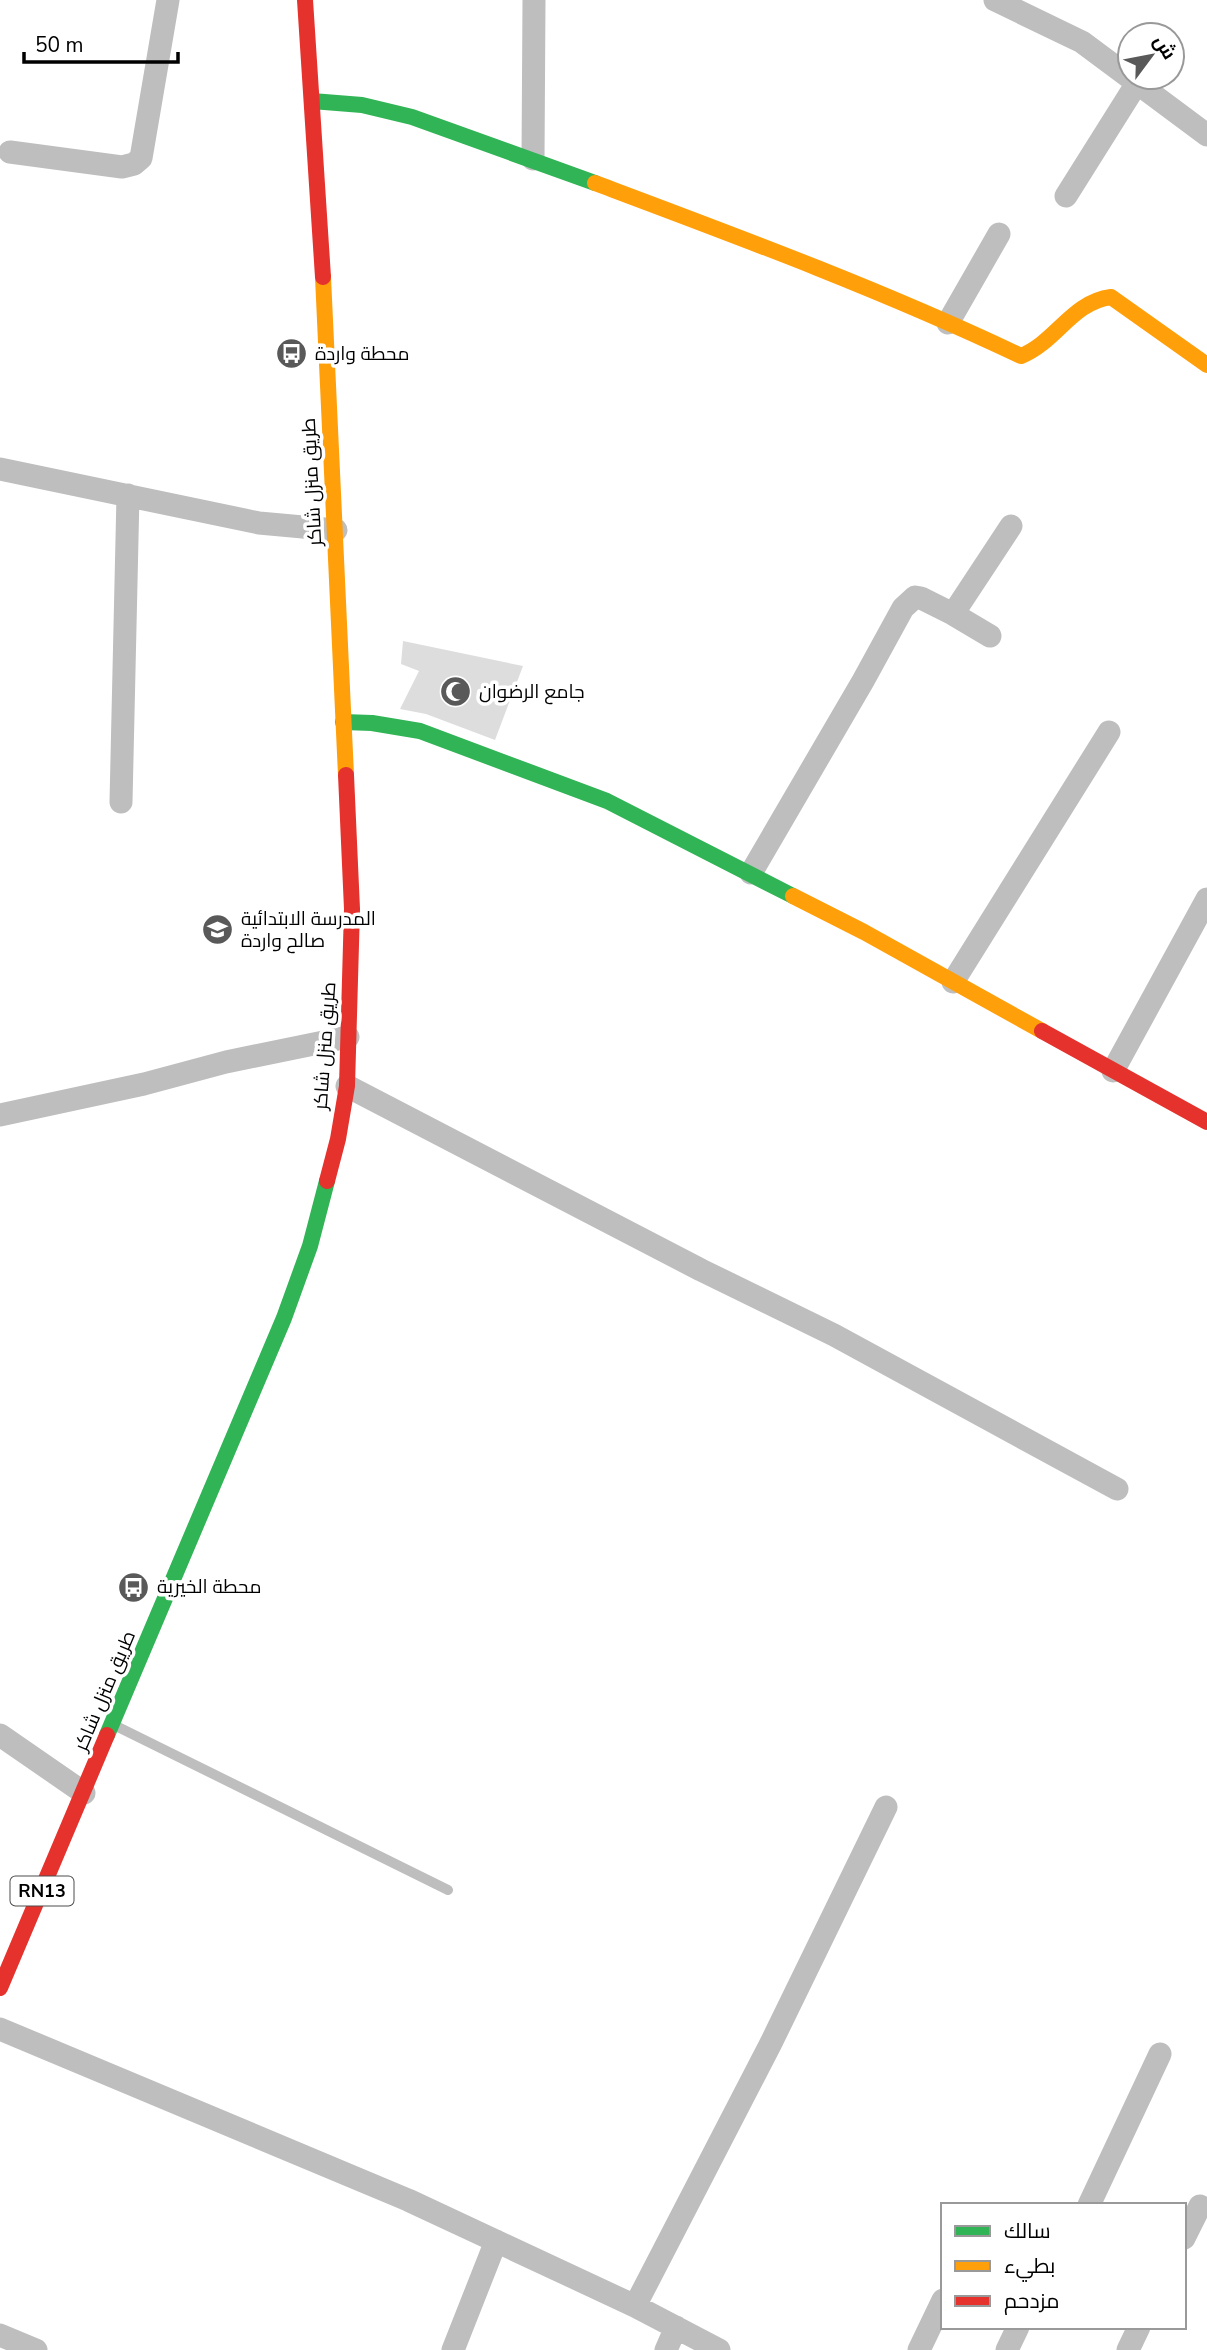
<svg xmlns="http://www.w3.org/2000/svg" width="1207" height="2350" font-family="'Nunito Sans',Cairo,sans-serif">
<rect width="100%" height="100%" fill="#fff"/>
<path fill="#ddd" d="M403,641l120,25 -28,74 -69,-26 -26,-5 19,-38 -18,-7z"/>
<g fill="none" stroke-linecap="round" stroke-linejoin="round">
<path stroke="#bebebe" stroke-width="10" d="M116,1726l332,164"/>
<path stroke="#bebebe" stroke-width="23" d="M995,0l87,42 125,93
M10,152l112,15 12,-3 7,-6 27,-158
M533,159l1,-159
M1066,196l71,-113
M948,323l51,-89
M0,469l259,54 77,7
M953,614l37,22
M121,802l7,-307
M751,873l112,-192 40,-73 12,-11 6,1 32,16 58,-88
M953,982l156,-250
M1113,1071l94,-172
M347,1086l354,184 133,65 283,154
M0,1115l144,-31 82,-22 122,-25
M0,1735l84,58
M0,2029l408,171 227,106 84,44
M1089,2205l71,-151
M1184,2238l16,-32
M635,2306l136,-263 115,-236
M0,2335l36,15
M453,2350l43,-109
M666,2350l10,-23
M919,2350l24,-50
M1007,2350l11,-23
M1128,2350l11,-23"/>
<path stroke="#30b455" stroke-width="16" d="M312,101l50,4 50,12 183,66
M343,722l29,1 48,8 187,70 186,95
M107,1735l177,-417 26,-72 17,-65"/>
<path stroke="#ff9f0a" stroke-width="16" d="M595,183c144,54 287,107 426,173 35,-14 51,-54 90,-59l96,68
M323,277l23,498
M793,896l71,36 178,99"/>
<path stroke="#e5322d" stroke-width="16" d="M305,0l18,277
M1042,1031l165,91
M327,1181l11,-42 9,-53 5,-177 -6,-134
M0,1988l107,-253"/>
</g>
<defs>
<symbol id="bus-disc" viewBox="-11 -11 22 22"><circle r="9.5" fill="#595959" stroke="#fff"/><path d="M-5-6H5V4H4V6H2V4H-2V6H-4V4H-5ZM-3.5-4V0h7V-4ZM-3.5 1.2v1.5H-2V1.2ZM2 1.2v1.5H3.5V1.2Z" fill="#fff"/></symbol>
<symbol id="mosque-disc" viewBox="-11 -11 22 22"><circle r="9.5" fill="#595959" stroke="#fff"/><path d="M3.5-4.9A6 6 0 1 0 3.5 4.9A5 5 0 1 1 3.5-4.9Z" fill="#fff"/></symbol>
<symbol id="school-disc" viewBox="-11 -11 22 22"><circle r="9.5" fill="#595959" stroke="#fff"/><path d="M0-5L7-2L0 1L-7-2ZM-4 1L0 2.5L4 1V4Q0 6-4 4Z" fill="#fff"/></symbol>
</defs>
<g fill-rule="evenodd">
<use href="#bus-disc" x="274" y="336" width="35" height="35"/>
<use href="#mosque-disc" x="438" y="674" width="35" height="35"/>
<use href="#school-disc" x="200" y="912" width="35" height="35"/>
<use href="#bus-disc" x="116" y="1570" width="35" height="35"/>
</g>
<g text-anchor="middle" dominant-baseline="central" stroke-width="7" stroke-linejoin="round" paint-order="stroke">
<rect fill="#fff" stroke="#4c4c4c" stroke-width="2" x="10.5" y="1876.5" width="63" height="29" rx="5"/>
<g font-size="18" font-weight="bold" fill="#000">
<text x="42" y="1891">RN13</text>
</g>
<g font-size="19" fill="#000" stroke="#fff" text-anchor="start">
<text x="315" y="354">محطة واردة</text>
<text x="479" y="692">جامع الرضوان</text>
<text x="241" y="919">المدرسة الابتدائية<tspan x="241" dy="22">صالح واردة</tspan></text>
<text x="157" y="1587">محطة الخيرية</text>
</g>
<g font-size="19" fill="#000" stroke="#fff">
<text transform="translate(312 482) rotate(-93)">طريق منزل شاكر</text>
<text transform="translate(325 1046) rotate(-86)">طريق منزل شاكر</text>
<text transform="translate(105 1691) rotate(-67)">طريق منزل شاكر</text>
</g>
</g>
<rect x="941" y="2203" width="245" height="126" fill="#ffffff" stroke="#999999" stroke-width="2"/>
<rect x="955" y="2226" width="35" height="10" fill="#30b455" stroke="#999999" stroke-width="2"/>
<text x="1004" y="2238" font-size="21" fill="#000000">سالك</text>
<rect x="955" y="2261" width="35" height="10" fill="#ff9f0a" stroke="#999999" stroke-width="2"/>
<text x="1004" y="2273" font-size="21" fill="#000000">بطيء</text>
<rect x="955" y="2296" width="35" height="10" fill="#e5322d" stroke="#999999" stroke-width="2"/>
<text x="1004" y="2308" font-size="21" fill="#000000">مزدحم</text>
<g transform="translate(1151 56) rotate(58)"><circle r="33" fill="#ffffff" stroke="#999999" stroke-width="2"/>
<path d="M0-5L12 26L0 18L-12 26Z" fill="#595959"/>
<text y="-10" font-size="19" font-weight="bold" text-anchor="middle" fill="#000000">ش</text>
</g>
<path d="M24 52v10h154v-10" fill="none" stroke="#000000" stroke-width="3.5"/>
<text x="35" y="52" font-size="21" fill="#000000" stroke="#ffffff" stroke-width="5" paint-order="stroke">50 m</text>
</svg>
